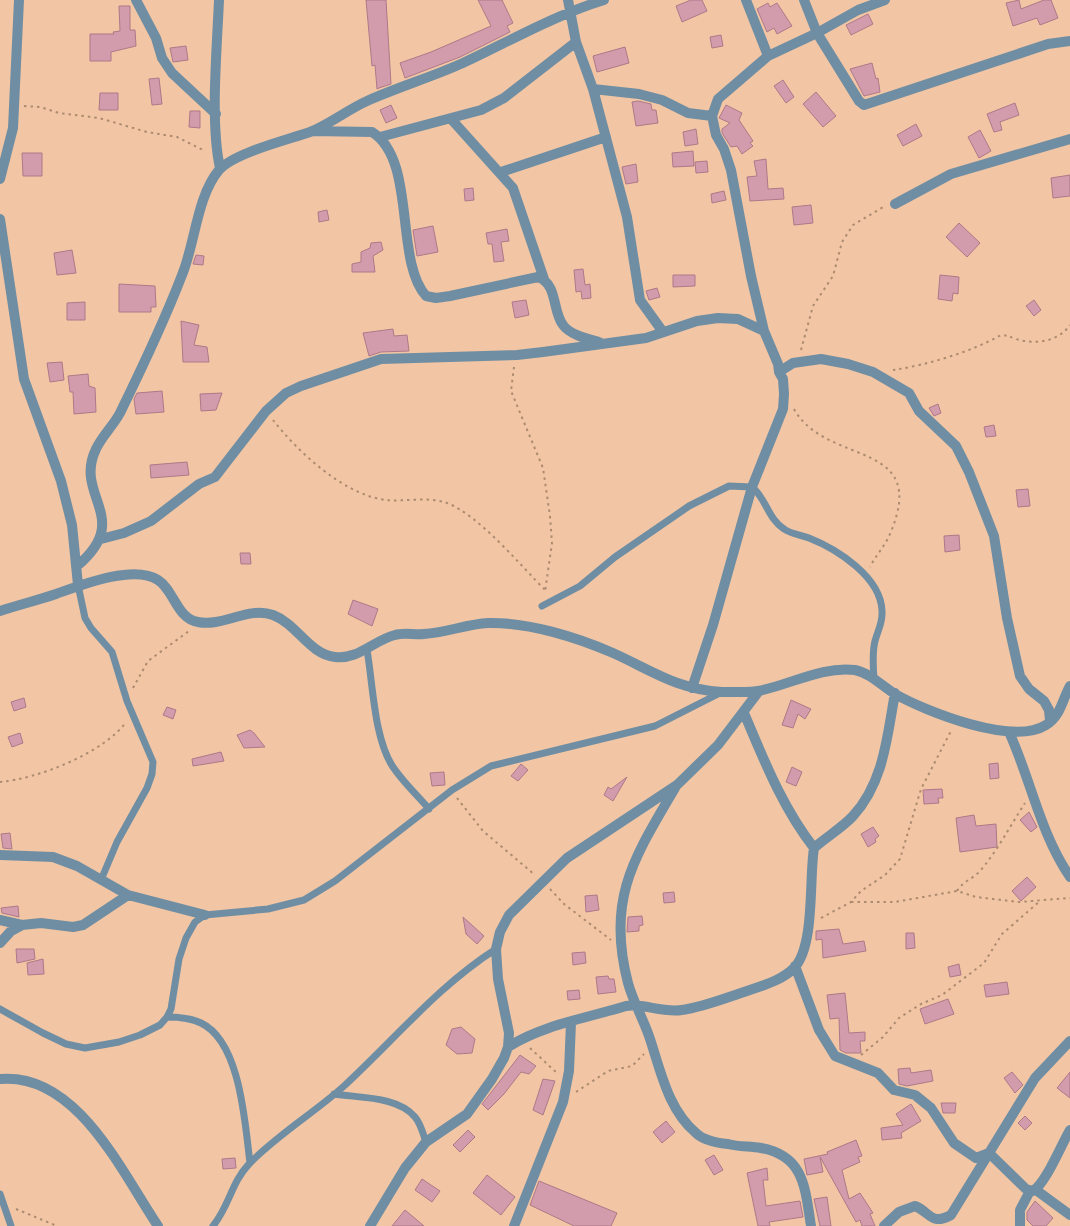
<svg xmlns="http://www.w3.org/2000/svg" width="1070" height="1226" font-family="Helvetica,sans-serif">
<rect width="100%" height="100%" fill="#f2c6a4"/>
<path fill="#d29cac" stroke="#ad7988" d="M366,0h20l5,84 -12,4 -2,1 -2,-24 -3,1z
M478,0h24l11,23 -6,3 3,6 -50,25 -55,21 -5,-15 31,-11 60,-26z
M691,0h11l5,11 -25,11 -6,-16z
M1019,0l2,9 23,-9h7l7,18 -18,7 -3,-7 -24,8 -7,-23z
M768,3l2,4 7,-4 15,23 -15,8 -3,-6 -7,4 -10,-23z
M119,6h11v24h5l1,16 -25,6v9h-21v-27h24l-1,-2 7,-1z
M868,14l5,10 -22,11 -5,-10z
M721,35l2,11 -11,2 -2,-11z
M186,46l2,14 -15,2 -3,-14z
M625,47l4,16 -32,9 -4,-16z
M872,63l4,16 2,-1 2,14 -16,4 -14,-27z
M159,78l3,26 -10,1 -3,-26z
M783,80l11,17 -8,6 -12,-17z
M816,92l20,24 -13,11 -20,-23z
M100,93h18v17h-19z
M638,101l13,3 1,6h4l2,13 -22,3 -4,-24z
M1015,103l4,12 -19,7 2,8 -8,2 -7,-18z
M391,105l6,13 -11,5 -6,-13z
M726,105l16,8 -3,7 14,21 -3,2 3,3 -11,8 -5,-8 -6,1 -9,-14v-4l8,-6 -11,-5z
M190,111h10v17l-11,-1z
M916,124l6,12 -19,10 -6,-11z
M696,129l2,15 -13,2 -2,-14z
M980,130l11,21 -12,7 -11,-21z
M693,151l1,15 -21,1 -1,-14z
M22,153h20v23h-19z
M766,159l2,30 15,-1 1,11 -34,2 -3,-24 10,-1 -3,-15z
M707,161l1,11 -12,1 -1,-11z
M636,164l2,18 -12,2 -4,-17z
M1070,175v21l-17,2 -2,-20z
M473,188l1,12 -9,1 -1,-12z
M724,191l2,9 -14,3 -1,-9z
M811,205l2,18 -19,2 -2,-18z
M327,210l2,10 -10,2 -1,-10z
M959,223l21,20 -13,14 -21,-20z
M433,226l5,26 -21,4 -4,-26z
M507,229l2,12 -8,1 3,19 -10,1 -2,-18h-4l-2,-11z
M381,242l2,8 -10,6 2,16h-23v-8l9,-2v-10l9,-4 1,-5z
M72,250l4,23 -19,2 -3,-22z
M196,255l8,1 -1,9 -10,-1z
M583,269l2,16 5,-1 1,14 -9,1 -1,-8 -5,1 -2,-22z
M673,275h22v11l-22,1z
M940,275l19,2 -1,17 -5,-1 -1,8 -14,-2z
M119,284l36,2 1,21h-5v5h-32z
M657,288l3,9 -11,3 -3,-9z
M526,300l3,15 -14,3 -3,-16z
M1034,300l7,10 -7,6 -8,-10z
M85,302v18h-18v-17z
M181,321l18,4 -5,20 13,2 2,15h-26z
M393,329l1,7 13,-1 2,16 -28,1 -12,4 -6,-23z
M62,362l2,18 -14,2 -3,-19z
M88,374l1,12 6,2 1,24 -22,2 -1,-22h-3l-2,-16z
M162,391l2,21 -28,2 -2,-15 3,-6z
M222,393l-6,17 -15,1 -1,-17z
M938,404l3,9 -7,3 -5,-8z
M994,425l2,11 -10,1 -2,-10z
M187,462l2,13 -38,3 -1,-13z
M1028,489l2,17 -12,1 -2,-17z
M959,535l1,15 -15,2 -1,-16z
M240,553h10l1,11h-10z
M353,600l25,9 -6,17 -24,-12z
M24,698l2,9 -12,4 -3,-9z
M791,700l20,9 -6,10 -7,-5 -5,14 -11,-3z
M167,707l9,3 -3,9 -10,-4z
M250,730l4,3 11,14 -21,1 -7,-13z
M20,733l3,10 -11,4 -4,-10z
M221,752l3,9 -31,5 -1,-7z
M998,763l1,15 -9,1 -1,-15z
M521,764l7,6 -10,11 -7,-5z
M792,767l10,5 -6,14 -10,-4z
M444,772l1,13 -13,1 -2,-13z
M627,777l-14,24 -9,-6 4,-8 3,2z
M942,789l1,9h-5l1,5 -15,1 -1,-14z
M1029,812l8,15 -6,5 -11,-12z
M974,815l2,11 20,-2 1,23 -37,5 -4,-34z
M873,827l6,9 -4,3 1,3 -8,5 -7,-13z
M10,833l2,16 -9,-1 -2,-14z
M1027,877l9,10 -15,14 -9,-10z
M674,892l1,10 -11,1 -1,-10z
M597,895l2,15 -13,2 -1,-16z
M18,906l1,11 -17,-4 -1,-5z
M642,916l1,9 -4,1v5l-12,1 1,-15z
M463,917l21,19 -7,8 -11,-10z
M839,929l4,15 21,-3 2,10 -43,7 -1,-19 -6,1v-9z
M906,933h8l1,15 -9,1z
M16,949h18l1,10 -18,4z
M585,952l1,11 -13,2 -1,-12z
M43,959l1,15 -16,1 -1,-12z
M959,964l2,11 -11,2 -2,-10z
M608,976l1,3h5l2,13 -18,2 -2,-17z
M1007,982l2,12 -23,3 -2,-12z
M579,990l1,9 -12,1 -1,-9z
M845,993l4,40 16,-1v9h-5l1,12h-15l-6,-3 -1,-32 -9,1 -3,-24z
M948,999l6,15 -29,10 -5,-15z
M461,1027l14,12 -3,14 -15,1 -11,-9 6,-16z
M520,1055l16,11 -7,8 -8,-2 -17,22 -16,16 -6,-6z
M910,1068l1,5 20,-3 2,11 -26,5 -8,-2 -1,-15z
M1012,1072l11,13 -8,8 -11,-15z
M1070,1072v26l-13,-10z
M543,1079l12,2 -12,34 -10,-5z
M941,1103h15l-1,10h-12z
M911,1104l10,17 -20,12 1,5 -20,2 -1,-12 22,-3 -7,-11z
M1025,1116l7,7 -7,7 -7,-7z
M666,1121l9,11 -13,11 -9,-11z
M468,1130l7,7 -15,15 -7,-7z
M856,1140l6,16 -4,1 2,5 -18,8 7,29 11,-6 13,20 -3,1 5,12h-13l-2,-6 -4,2 -36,-65 3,15 -16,3 -3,-16 24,-5 -1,-2z
M714,1155l9,15 -9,5 -9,-15z
M235,1158l1,10 -13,1 -1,-10z
M767,1168l1,12h-5l3,26 34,-5 3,16 -34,5 1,4h-12l-11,-53z
M487,1175l28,22 -14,18 -28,-22z
M422,1179l18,12 -8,11 -17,-12z
M539,1181l78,32 -6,13h-37l-44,-21z
M827,1197l4,29h-11l-6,-27z
M1035,1201l18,17 -7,8h-13l-6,-6v-8z
M405,1210l19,16h-32z"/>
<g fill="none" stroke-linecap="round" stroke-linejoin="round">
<path stroke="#ad8b71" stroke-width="2" stroke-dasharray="2.5 4" stroke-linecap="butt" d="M24,106l16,1 19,6 40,5 48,14 30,5 28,14
M801,350l12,-44 20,-30 9,-34 11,-17 32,-19
M514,367l-3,24 32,77 7,48 2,27 -7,49
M893,370c34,-5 78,-18 108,-35 6,0 9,2 15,4 19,6 42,3 54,-14
M794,409c32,58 137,29 96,125 -5,12 -14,21 -20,33
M273,420c25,32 71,75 113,80 19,2 42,-4 61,3 32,12 74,63 99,88
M133,688l15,-27 41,-30
M0,782c37,-3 104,-29 126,-60
M457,798l26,33 52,44
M550,889l14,15 47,36
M957,891c6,-10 16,-12 23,-20 18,-21 30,-45 45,-68
M851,902h44l62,-11 19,6 43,5 51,-4
M821,918l30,-16 10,-11 24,-16 15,-16 21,-70 31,-60
M530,1048l28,26
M861,1055l22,-18 16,-19 22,-14 21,-9 42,-32 18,-29 38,-33
M576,1092l32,-21 24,-5 12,-12
M16,1209l41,17"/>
<path stroke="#708ea3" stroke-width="7" d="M78,585l7,33 6,10 21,24 15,49 26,61 -1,12 -5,14 -30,54 -16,38
M542,606l38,-20 35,-29 74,-51 40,-20 23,1c14,11 16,32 32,42 7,5 17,6 25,9 28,11 72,39 73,73 1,11 -4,19 -7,30 -3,12 -2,25 -1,38
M367,650c6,34 7,89 26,117 10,15 24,28 36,42
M0,1009l43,24 23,11 19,4 34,-6 21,-7 20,-10 7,-8 4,-8 8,-50 7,-21 9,-16 10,-7 63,-6 36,-9 31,-19 117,-91 39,-24 164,-40 67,-34
M167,1017c12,0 24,1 34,6 40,19 44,102 49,140
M334,1094c25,4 64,2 81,23 6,7 8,17 11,25
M0,1194l11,32
M213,1226c17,-21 18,-43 36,-62 28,-29 65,-51 95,-78 50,-46 94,-100 152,-137"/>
<path stroke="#708ea3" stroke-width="10" d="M136,0l20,38 6,20 10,15 44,41
M219,0c-2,49 -9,122 1,168
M568,0l8,42 17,47 34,128 13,83 23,32
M746,0l22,56
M804,0l13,33 42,68 5,4 184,-61 22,-3
M593,89l46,5 23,6 26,13 24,3
M452,120l61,68 31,91
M313,131l59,1c45,28 22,128 54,164l10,2 14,-2 88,-19c20,7 14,34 25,48 7,10 25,14 36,17
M380,137l101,-27 23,-12 72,-56
M501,172l105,-35
M0,179l13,-51 6,-128
M895,204l56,-30 119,-35
M0,219l24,160 37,102 11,44 6,60
M779,372l14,-9 28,-4 27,5 25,8 36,21 10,18 37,35 13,26 25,64 13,82 13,58 9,13 15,12 5,9 1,11
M101,539l23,-6 27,-12 48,-37 16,-7 51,-66 20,-18 15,-7 80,-27 136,-4 26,-3 103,-14 51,-17 21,-3 20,1 26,12
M77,566c57,-48 -4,-70 19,-117 6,-13 17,-23 24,-36 22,-45 44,-91 62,-138 13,-31 15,-79 37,-105 15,-17 68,-30 91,-38 20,-8 37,-22 57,-31 31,-14 65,-24 96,-38 47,-22 92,-48 141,-63
M0,611c19,-6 38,-11 56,-17 25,-9 78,-30 102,-14 16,10 19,39 40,42 25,5 51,-16 75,-7 24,9 36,39 62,42 23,3 39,-17 60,-22 9,-3 19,0 29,-1 21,-1 43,-10 64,-11 40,-1 88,14 125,30 40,18 63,36 109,39 13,0 29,1 41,-2 30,-7 61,-24 92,-20 15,3 27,16 40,24 32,18 118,52 151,31 15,-9 16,-25 24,-39
M692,688l21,-63 39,-138 31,-78 1,-15 -1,-15 -4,-7 -1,-8 -14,-33 -13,-55 -20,-106 -7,-21 -8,-14 -4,-19 6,-17 50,-43 49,-23 41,-23 27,-10
M744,713c20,47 38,94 70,135
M1009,732c22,48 31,101 61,145
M675,788c-41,70 -69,111 -47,195 5,19 16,37 22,56 11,33 18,70 46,94 7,7 22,10 32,11 11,3 22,2 33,4 44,8 44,41 50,78
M0,855l53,2 24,9 51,29 77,20
M0,920l22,5 19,-2 32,4 10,-2 45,-30
M0,943l11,-12 11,-6
M795,966l24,64 16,26 43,17 16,17 21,5 16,13 23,35 22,15 13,-5
M508,1047c34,-22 79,-29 118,-41 18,-3 35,7 56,4 21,-3 41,-11 62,-18 17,-6 38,-11 51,-25 20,-23 14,-89 19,-119 12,-11 28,-20 39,-32 31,-34 34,-79 42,-123
M0,1079c77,-7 122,94 158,147
M989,1153l37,36 7,2c13,-8 28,-46 37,-61
M1036,1190l34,25
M370,1226l35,-58 21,-26 41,-28 25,-35 12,-21 4,-11 1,-14 -11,-54 -2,-30 4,-17 9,-17 58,-57 110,-73 41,-40 41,-54
M514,1226l49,-124 6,-31 2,-48
M884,1226l15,-14 16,-6c15,6 16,20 36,9l84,-137 35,-37
M1020,1226v-16l10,-19"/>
</g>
</svg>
